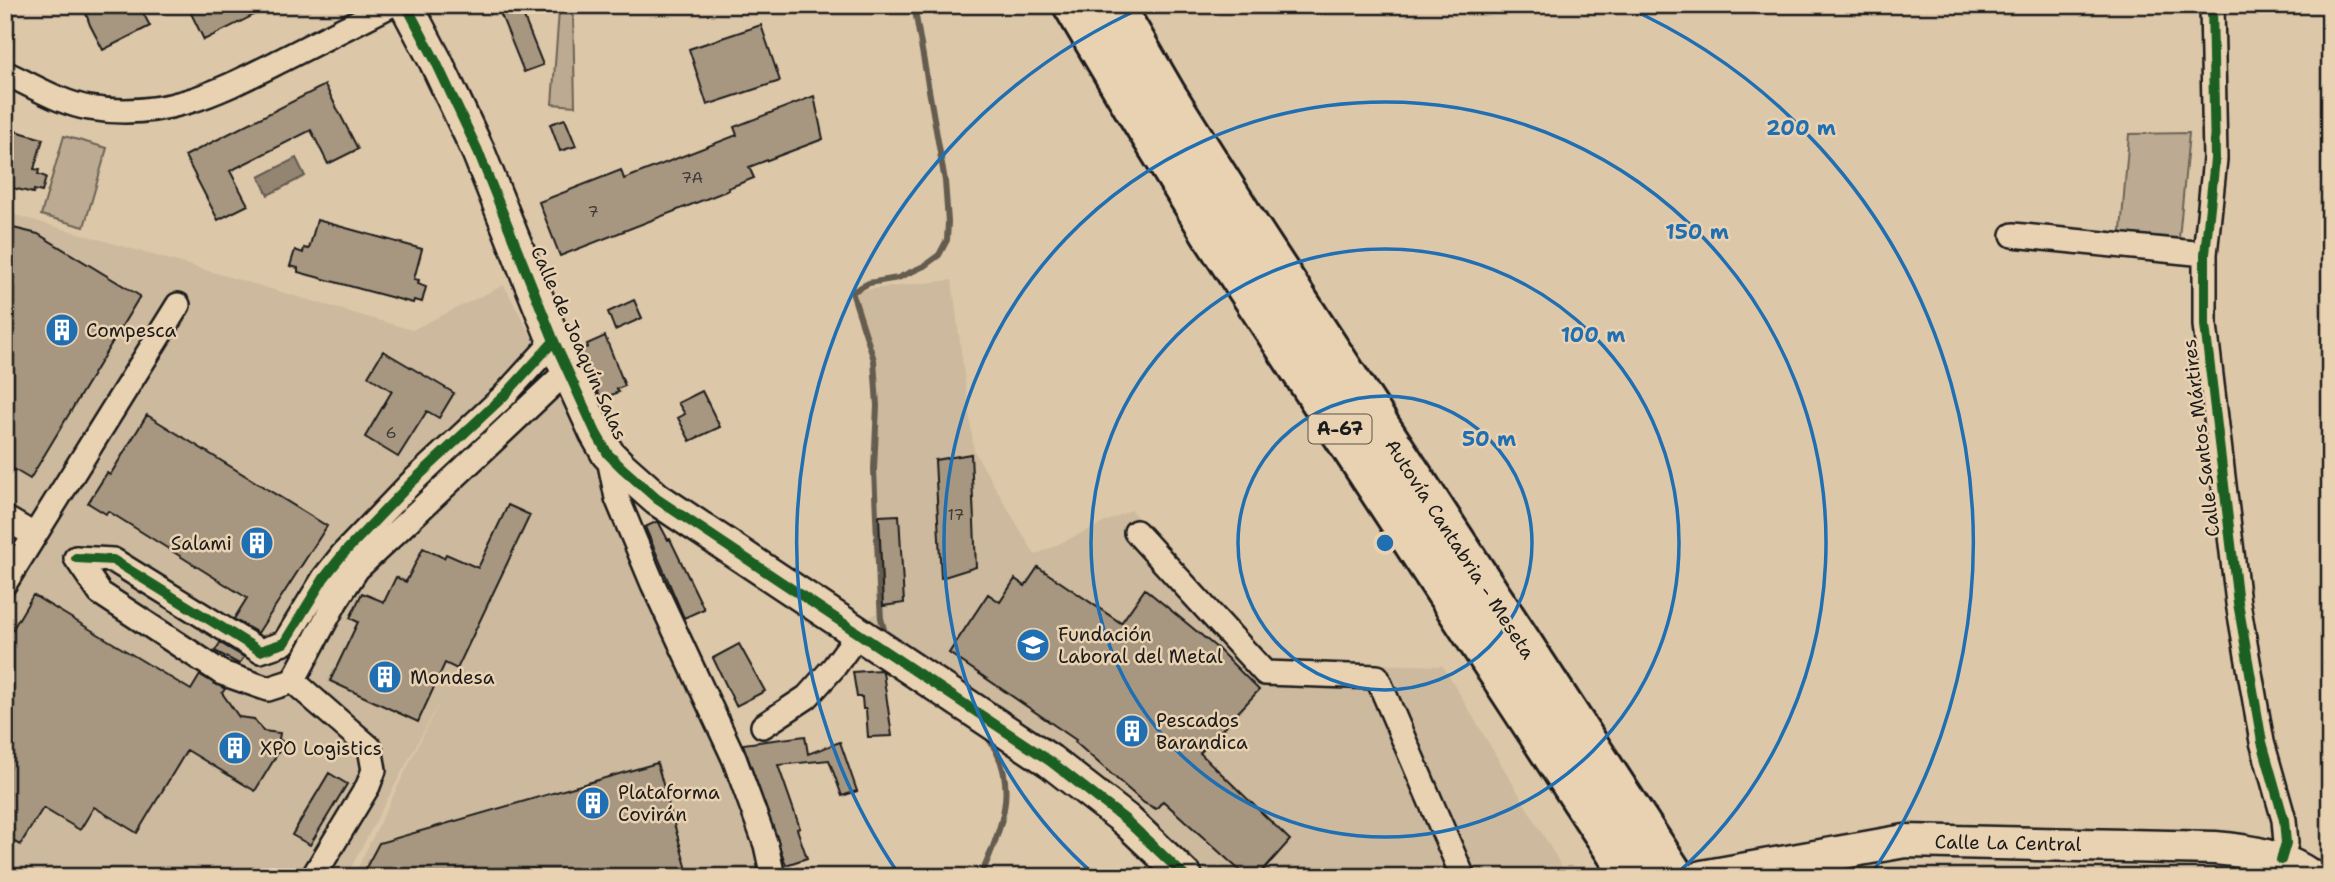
<svg xmlns="http://www.w3.org/2000/svg" width="2335" height="882" font-family="'Shantell Sans',sans-serif">
<rect width="100%" height="100%" fill="#ddc7a9"/>
<filter id="ink" filterUnits="userSpaceOnUse"><feTurbulence type="fractalNoise" baseFrequency=".0143" numOctaves="2"/><feDisplacementMap in="SourceGraphic" scale="14" xChannelSelector="R" yChannelSelector="G"/><feConvolveMatrix kernelMatrix="1 2 1 2 8 2 1 2 1" color-interpolation-filters="sRGB"/></filter>
<g filter="url(#ink)">
<path fill="#cdb99d" d="M5,212l407,118 92,-45 74,139 158,366 28,87h-411l88,-178 -95,178h-341z
M952,280l22,171 61,104 96,-45 134,151 178,5 125,211h-394l-93,-83 -239,-157 39,-27 -6,-140 4,-69 -5,-52 -20,-58z"/>
<path fill="#bcab92" stroke="#6c6457" stroke-width="2" d="M563,8h7l3,3 2,95 -23,-2 7,-93z
M2189,133l-10,106 -55,-3 -3,-5 8,-97z
M64,136l43,12 -23,79 -43,-12z"/>
<path fill="#948572" stroke="#645b50" stroke-width="2" d="M296,158l9,18 -37,19 -9,-18z"/>
<g fill="none" stroke-linecap="round" stroke-linejoin="round">
<path stroke="#645b50" stroke-width="6" d="M886,637l-5,-19 -2,-31 -5,-118 3,-63 -3,-46 -22,-68 17,-9 29,-5 26,-12 15,-11 8,-15 1,-18 -3,-41 -31,-176
M980,877c22,-47 42,-98 5,-143"/>
</g>
<path fill="#a79781" stroke="#1c1c1c" stroke-width="2" d="M83,5h56l11,21 -47,24 -13,-25z
M187,5h87l-70,35z
M497,5h22l24,60 -19,7z
M761,25l19,56 -73,24 -18,-56z
M325,85l33,64 -30,15 -17,-34 -81,41 18,34 -30,15 -33,-64z
M814,96l9,43 -74,28 5,11 -26,10 1,2 -169,66 -21,-54 82,-32 3,9 113,-44 -3,-8z
M565,119l11,27 -16,5 -10,-27z
M5,128l38,11 -9,30 5,1 -1,4 8,3 -4,15 -8,-2 -1,3 -28,-7z
M317,220l105,29 -8,30 5,1 -1,4 8,3 -4,15 -8,-2 -1,3 -49,-13 -66,-18v-4l-8,-2 5,-16 8,3 1,-5 5,1z
M5,226l33,8 102,62 -110,183 -25,-15z
M634,300l8,18 -27,12 -7,-18z
M605,336l20,50 -8,3 2,3 -18,7 -22,-48 9,-4 -1,-3z
M383,351l71,42 -15,25 -12,-7 -29,46 -33,-20 27,-46 -24,-15z
M702,391l18,36 -30,14 -12,-23 7,-4 -7,-11z
M147,415l180,111 -69,107 -24,-14 13,-21 -139,-87 -2,3 -18,-11 19,-30 3,2z
M971,454l5,113 -35,11 -6,-118z
M508,505l22,10 -73,154 -12,-6 -27,59 -88,-41 28,-59 -8,-4 12,-25 22,9 12,-25 10,5 17,-34 21,10 2,-4 32,14z
M899,515l5,88 -21,3 -4,-90z
M658,521l10,19 2,-1 34,70 -20,9 -39,-91z
M1038,567l83,56 24,-34 72,59 42,42 -59,63 90,87 -33,37h-10l-84,-76 -7,8 -12,-6 -69,-61 1,-2 -127,-87 39,-59 12,8 15,-23 10,7z
M33,595l158,95 9,-15 25,14 -3,4 17,24 15,2 9,12 17,2 -1,6 5,4 -29,48 -68,-41 -50,83 -43,-26 -14,23 -37,-22 -23,37 -15,-9v-194z
M220,643l24,14 -5,7 -24,-13z
M739,644l26,47 -29,15 -23,-48z
M880,670l3,2 9,64 -24,1 -2,-28h-3l-1,-12h-5l-4,-25z
M805,736l3,18 32,-12 17,49 -15,5 -13,-36 -51,5 22,63 -3,1 10,29 -21,7 -43,-121z
M657,763l32,114h-328l18,-34z
M329,773l18,11 -37,61 -18,-10z"/>
<g fill="none" stroke-linecap="round" stroke-linejoin="round">
<defs>
<path id="street" d="M2212,5l3,154 -10,95v71l33,278 24,139 22,78 2,23 -5,17
M5,73c27,12 55,30 84,35 77,13 131,-17 197,-50 35,-18 70,-35 105,-53
M2013,235l192,19
M608,454l9,44 36,86 81,174 32,87 7,32
M5,518l29,17
M1136,532l129,141 112,4 86,200
M76,558l37,2 147,91 24,-8 40,-65 19,-24 68,-71 93,-87 50,-55
M76,558l24,35 122,80 46,16 25,-8 77,67 4,22 -6,16 -55,91
M5,583l173,-278
M293,681l43,-80 21,-32 211,-199
M763,726l44,-29 27,-30 24,-33"/>
<path id="secondary" d="M406,5l30,57 42,89 76,190 42,92 12,21 14,14 35,31 393,262 76,59 60,57
M1702,877l203,-36 310,7c35,3 67,8 97,29"/>
<path id="highway" d="M1073,5l64,108 77,125 418,639
M1114,5l53,91 80,127 428,654"/>
</defs>
<use href="#street" stroke="#1c1c1c" stroke-width="28"/>
<use href="#secondary" stroke="#1c1c1c" stroke-width="37"/>
<use href="#highway" stroke="#1c1c1c" stroke-width="44"/>
<use href="#street" stroke="#e9d2b2" stroke-width="23"/>
<use href="#secondary" stroke="#e9d2b2" stroke-width="32"/>
<use href="#highway" stroke="#e9d2b2" stroke-width="38"/>
<defs>
<path id="cycleway" d="M406,5l30,57 42,89 76,190 42,92 12,21 14,14 35,31 393,262 76,59 60,57
M2212,5l3,154 -10,95v71l33,278 24,139 22,78 2,23 -5,17
M76,558l37,2 147,91 24,-8 40,-65 19,-24 68,-71 93,-87 50,-55"/>
</defs>
<use href="#cycleway" stroke="#e9d2b2" stroke-width="15"/>
<use href="#cycleway" stroke="#1b5e20" stroke-width="10"/>
</g>
</g>
<g fill="none" stroke="#1f6fb2" stroke-width="3.5">
<circle cx="1385" cy="543" r="147"/>
<circle cx="1385" cy="543" r="294"/>
<path d="M1096 876A441 441 0 1 1 1674 876"/>
<path d="M900 876A588 588 0 0 1 1146 6M1624 6A588 588 0 0 1 1870 876"/>
</g>
<defs>
<symbol id="building-disc" viewBox="-11 -11 22 22"><circle r="9.5" fill="#1f6fb2" stroke="#e9d2b2"/><path d="M-4-6H4V6H1V3H-1V6H-4ZM-2.5-4.3h1.7v1.8h-1.7ZM.8-4.3h1.7v1.8H.8ZM-2.5-1h1.7V.8h-1.7ZM.8-1h1.7V.8H.8Z" fill="#fff"/></symbol>
<symbol id="school-disc" viewBox="-11 -11 22 22"><circle r="9.5" fill="#1f6fb2" stroke="#e9d2b2"/><path d="M0-5L7-2L0 1L-7-2ZM-4 1L0 2.5L4 1V4Q0 6-4 4Z" fill="#fff"/></symbol>
</defs>
<g fill-rule="evenodd">
<use href="#building-disc" x="43" y="311" width="38" height="38"/>
<use href="#building-disc" x="238" y="524" width="38" height="38"/>
<use href="#school-disc" x="1014" y="626" width="38" height="38"/>
<use href="#building-disc" x="366" y="658" width="38" height="38"/>
<use href="#building-disc" x="1113" y="712" width="38" height="38"/>
<use href="#building-disc" x="216" y="729" width="38" height="38"/>
<use href="#building-disc" x="574" y="784" width="38" height="38"/>
</g>
<g text-anchor="middle" dominant-baseline="central" stroke-width="5" stroke-linejoin="round" paint-order="stroke">
<g font-size="16" fill="#3f3b35">
<text x="692" y="177">7A</text>
<text x="593" y="211">7</text>
<text x="391" y="432">6</text>
<text x="956" y="514">17</text>
</g>
<rect fill="#e9d2b2" stroke="#5a5349" stroke-width="2" x="1308.5" y="414.5" width="63" height="29" rx="5"/>
<g font-size="18" font-weight="bold" fill="#1c1c1c">
<text x="1340" y="429">A-67</text>
</g>
<g font-size="19" fill="#1c1c1c" stroke="#e9d2b2" text-anchor="start">
<text x="86" y="330">Compesca</text>
<text x="232" y="543" text-anchor="end">Salami</text>
<text x="1058" y="634">Fundación<tspan x="1058" dy="22">Laboral del Metal</tspan></text>
<text x="410" y="677">Mondesa</text>
<text x="1156" y="720">Pescados<tspan x="1156" dy="22">Barandica</tspan></text>
<text x="260" y="748">XPO Logistics</text>
<text x="618" y="792">Plataforma<tspan x="618" dy="22">Covirán</tspan></text>
</g>
<g font-size="19" fill="#1c1c1c" stroke="#e9d2b2">
<text transform="translate(579 343) rotate(66)">Calle de Joaquín Salas</text>
<text transform="translate(2201 438) rotate(-97)">Calle Santos Mártires</text>
<text transform="translate(1460 549) rotate(57)">Autovía Cantabria - Meseta</text>
<text transform="translate(2008 843) rotate(1)">Calle La Central</text>
</g>
</g>
<circle cx="1385" cy="543" r="10" fill="#1f6fb2" stroke="#e9d2b2" stroke-width="3.5"/>
<g font-size="21" text-anchor="middle" font-weight="bold" fill="#1f6fb2" stroke="#e9d2b2" stroke-width="5" stroke-linejoin="round" paint-order="stroke">
<text x="1801" y="135">200 m</text>
<text x="1697" y="239">150 m</text>
<text x="1593" y="342">100 m</text>
<text x="1489" y="446">50 m</text>
</g>
<rect width="2335" height="882" fill="none" stroke="#e9d2b2" stroke-width="28"/>
<rect x="14" y="14" width="2307" height="854" fill="none" stroke="#1c1c1c" stroke-width="2.5" filter="url(#ink)"/>
</svg>
